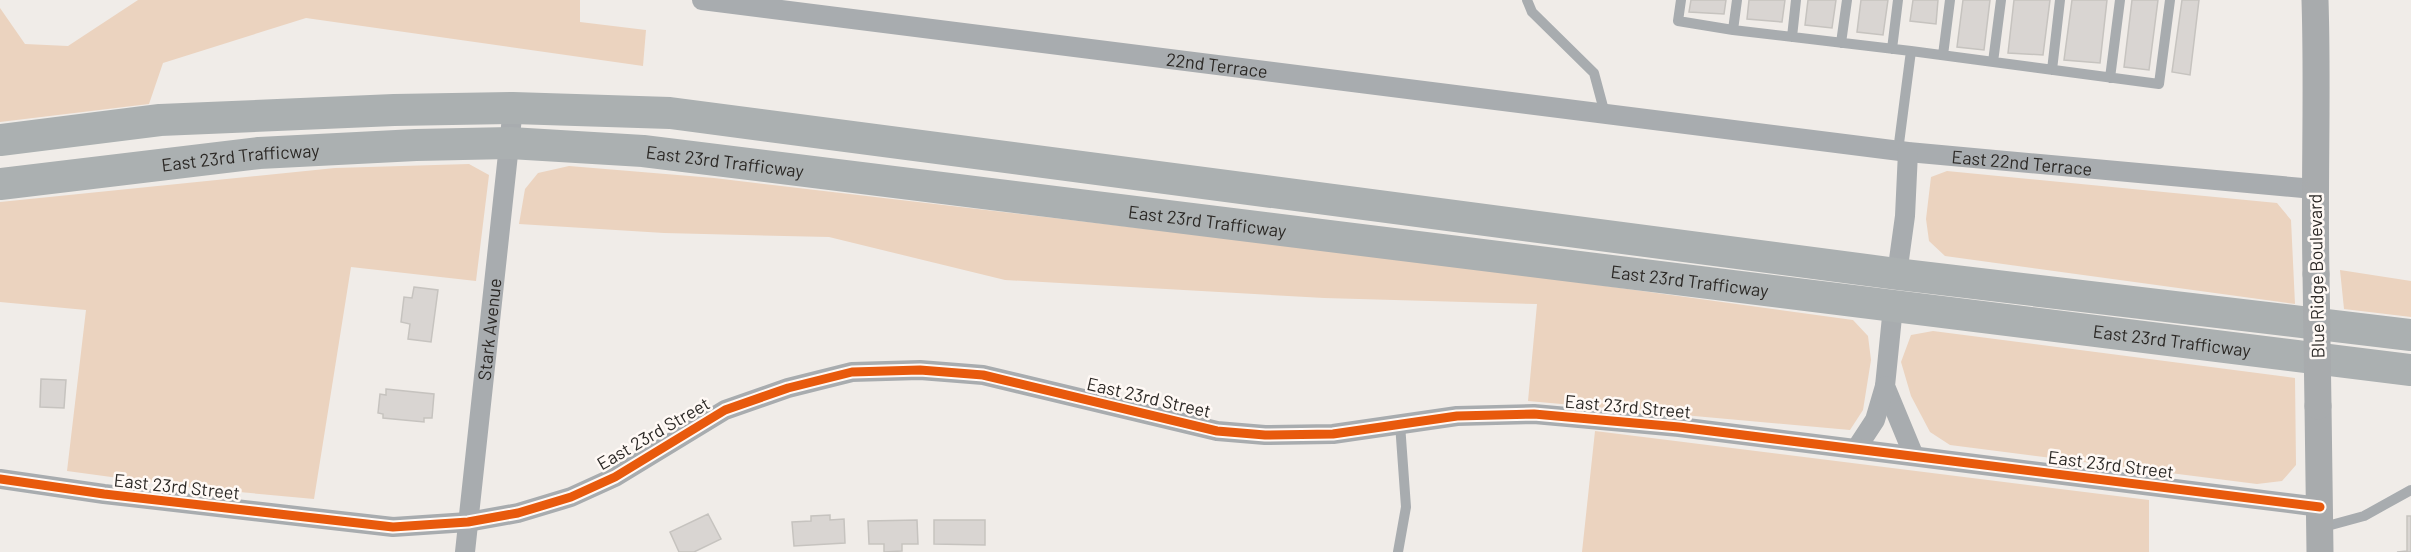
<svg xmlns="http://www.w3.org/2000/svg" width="2411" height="552" font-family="Barlow,sans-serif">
<rect width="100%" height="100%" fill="#f0ece8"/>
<path fill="#ebd3bf" d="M138,0h442v22l66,8 -3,36 -337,-48 -143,45 -14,41 -149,18v-114l25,36 43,2z
M469,164l20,11 -13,106 -125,-14 -37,232 -129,-12 -118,-16 19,-161 -86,-8v-100l335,-34z
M569,166l145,12 739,87 400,55 15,16 3,24 -8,50 -13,20 -322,-29 9,-97 -213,-6 -319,-18 -176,-43 -165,-4 -145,-9 6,-35 13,-16z
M1947,171l330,32 14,17 4,84 -350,-48 -16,-15 -3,-22 5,-42z
M2340,270l71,11v36l-67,-8z
M1933,331l362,47 1,87 -14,16 -25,3 -307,-39 -20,-13 -19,-36 -10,-34 10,-27z
M1595,431l554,69v52h-567z"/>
<path fill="#d9d5d2" stroke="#c6c3bf" stroke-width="1.5" d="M1691,0h35l-2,14 -35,-2z
M1749,0h36l-3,22 -35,-3z
M1808,0h28l-4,28 -27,-3z
M1861,0h27l-5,35 -26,-3z
M1913,0h25l-2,24 -26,-3z
M1963,0h27l-6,50 -27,-3z
M2014,0h36l-7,55 -35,-2z
M2072,0h35l-7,63 -36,-3z
M2132,0h26l-9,70 -25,-3z
M2182,0h17l-9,75 -18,-3z
M414,287l24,3 -7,52 -23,-3 2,-15 -9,-2 3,-25 8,1z
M41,379l25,1 -2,28 -24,-1z
M386,389l48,5 -2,24h-8v4l-41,-4v-4l-5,-1 2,-19 6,1z
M708,514l13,25 -27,13h-15l-9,-20z
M830,515v5l14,-1 1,24 -51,3 -2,-24 19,-1v-5z
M2407,516h4v36h-14l10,-1z
M917,520l1,24h-16v7l-18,1v-8h-15l-1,-23z
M934,520h51v25l-51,-1z"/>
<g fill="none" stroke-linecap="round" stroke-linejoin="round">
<path stroke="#a8acaf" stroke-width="10" d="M1527,0l5,12 62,61 11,41
M1681,0l-3,21 55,9
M1737,0l-4,30 178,21
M1792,37l4,-37
M1841,43l6,-43
M1892,49l6,-49
M1943,55l7,-55
M1993,62l8,-62
M2052,70l8,-70
M2110,78l10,-78
M1898,151l13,-100 248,33 11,-84
M2320,528l44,-12 47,-26
M1398,552l8,-45 -6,-83"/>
<g stroke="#a8acaf" stroke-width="20">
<path id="s1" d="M702,0l1206,152 406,37"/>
<path d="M1897,274l8,-58 3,-64"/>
<path d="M1893,307l-8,79 29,70"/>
<path d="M1856,449l19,-29 10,-34"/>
<path d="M0,479l104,15 289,33 75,-5 50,-9 53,-16 44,-20 110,-67 63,-22 64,-16 68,-2 63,5 234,56 48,4 68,-1 124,-18 77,-2 145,13 641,80"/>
<path id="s2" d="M465,552l48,-444"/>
</g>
<path stroke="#a8abad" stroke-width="27" d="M2315,0c3,92 -1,183 1,274
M2318,406l2,146"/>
<g stroke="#abb0b1" stroke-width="32">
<path d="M0,140l160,-20 234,-10 119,-2 157,5 1227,161 514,61"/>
<path id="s3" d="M0,184l259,-31 157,-8 94,-2 133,8 1768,219"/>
</g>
<path stroke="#a8abad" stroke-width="27" d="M2316,274l2,132"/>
<defs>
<path id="cycleway" d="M0,479l104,15 289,33 75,-5 50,-9 53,-16 44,-20 110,-67 63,-22 64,-16 68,-2 63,5 234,56 48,4 68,-1 124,-18 77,-2 145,13 641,80"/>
</defs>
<use href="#cycleway" stroke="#fff9f5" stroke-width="13"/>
<use href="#cycleway" stroke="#e8590c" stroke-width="9"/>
</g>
<g text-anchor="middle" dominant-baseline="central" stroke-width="5" stroke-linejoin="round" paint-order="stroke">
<g font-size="18" fill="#2b2825" stroke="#fff9f5">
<text stroke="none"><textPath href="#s1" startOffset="519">22nd Terrace</textPath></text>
<text stroke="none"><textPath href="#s3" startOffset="242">East 23rd Trafficway</textPath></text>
<text stroke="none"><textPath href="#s3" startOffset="728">East 23rd Trafficway</textPath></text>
<text stroke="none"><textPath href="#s1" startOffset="1330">East 22nd Terrace</textPath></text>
<text stroke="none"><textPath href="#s3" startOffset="1214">East 23rd Trafficway</textPath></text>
<text transform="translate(2316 276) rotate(-91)">Blue Ridge Boulevard</text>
<text stroke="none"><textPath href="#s3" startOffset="1700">East 23rd Trafficway</textPath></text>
<text stroke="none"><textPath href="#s2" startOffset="224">Stark Avenue</textPath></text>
<text stroke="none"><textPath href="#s3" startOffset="2186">East 23rd Trafficway</textPath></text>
<text transform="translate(1149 397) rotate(13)">East 23rd Street</text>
<text transform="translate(1628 406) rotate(5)">East 23rd Street</text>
<text transform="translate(653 433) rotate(-30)">East 23rd Street</text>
<text transform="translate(2111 464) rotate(7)">East 23rd Street</text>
<text transform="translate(177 486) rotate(6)">East 23rd Street</text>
</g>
</g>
</svg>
